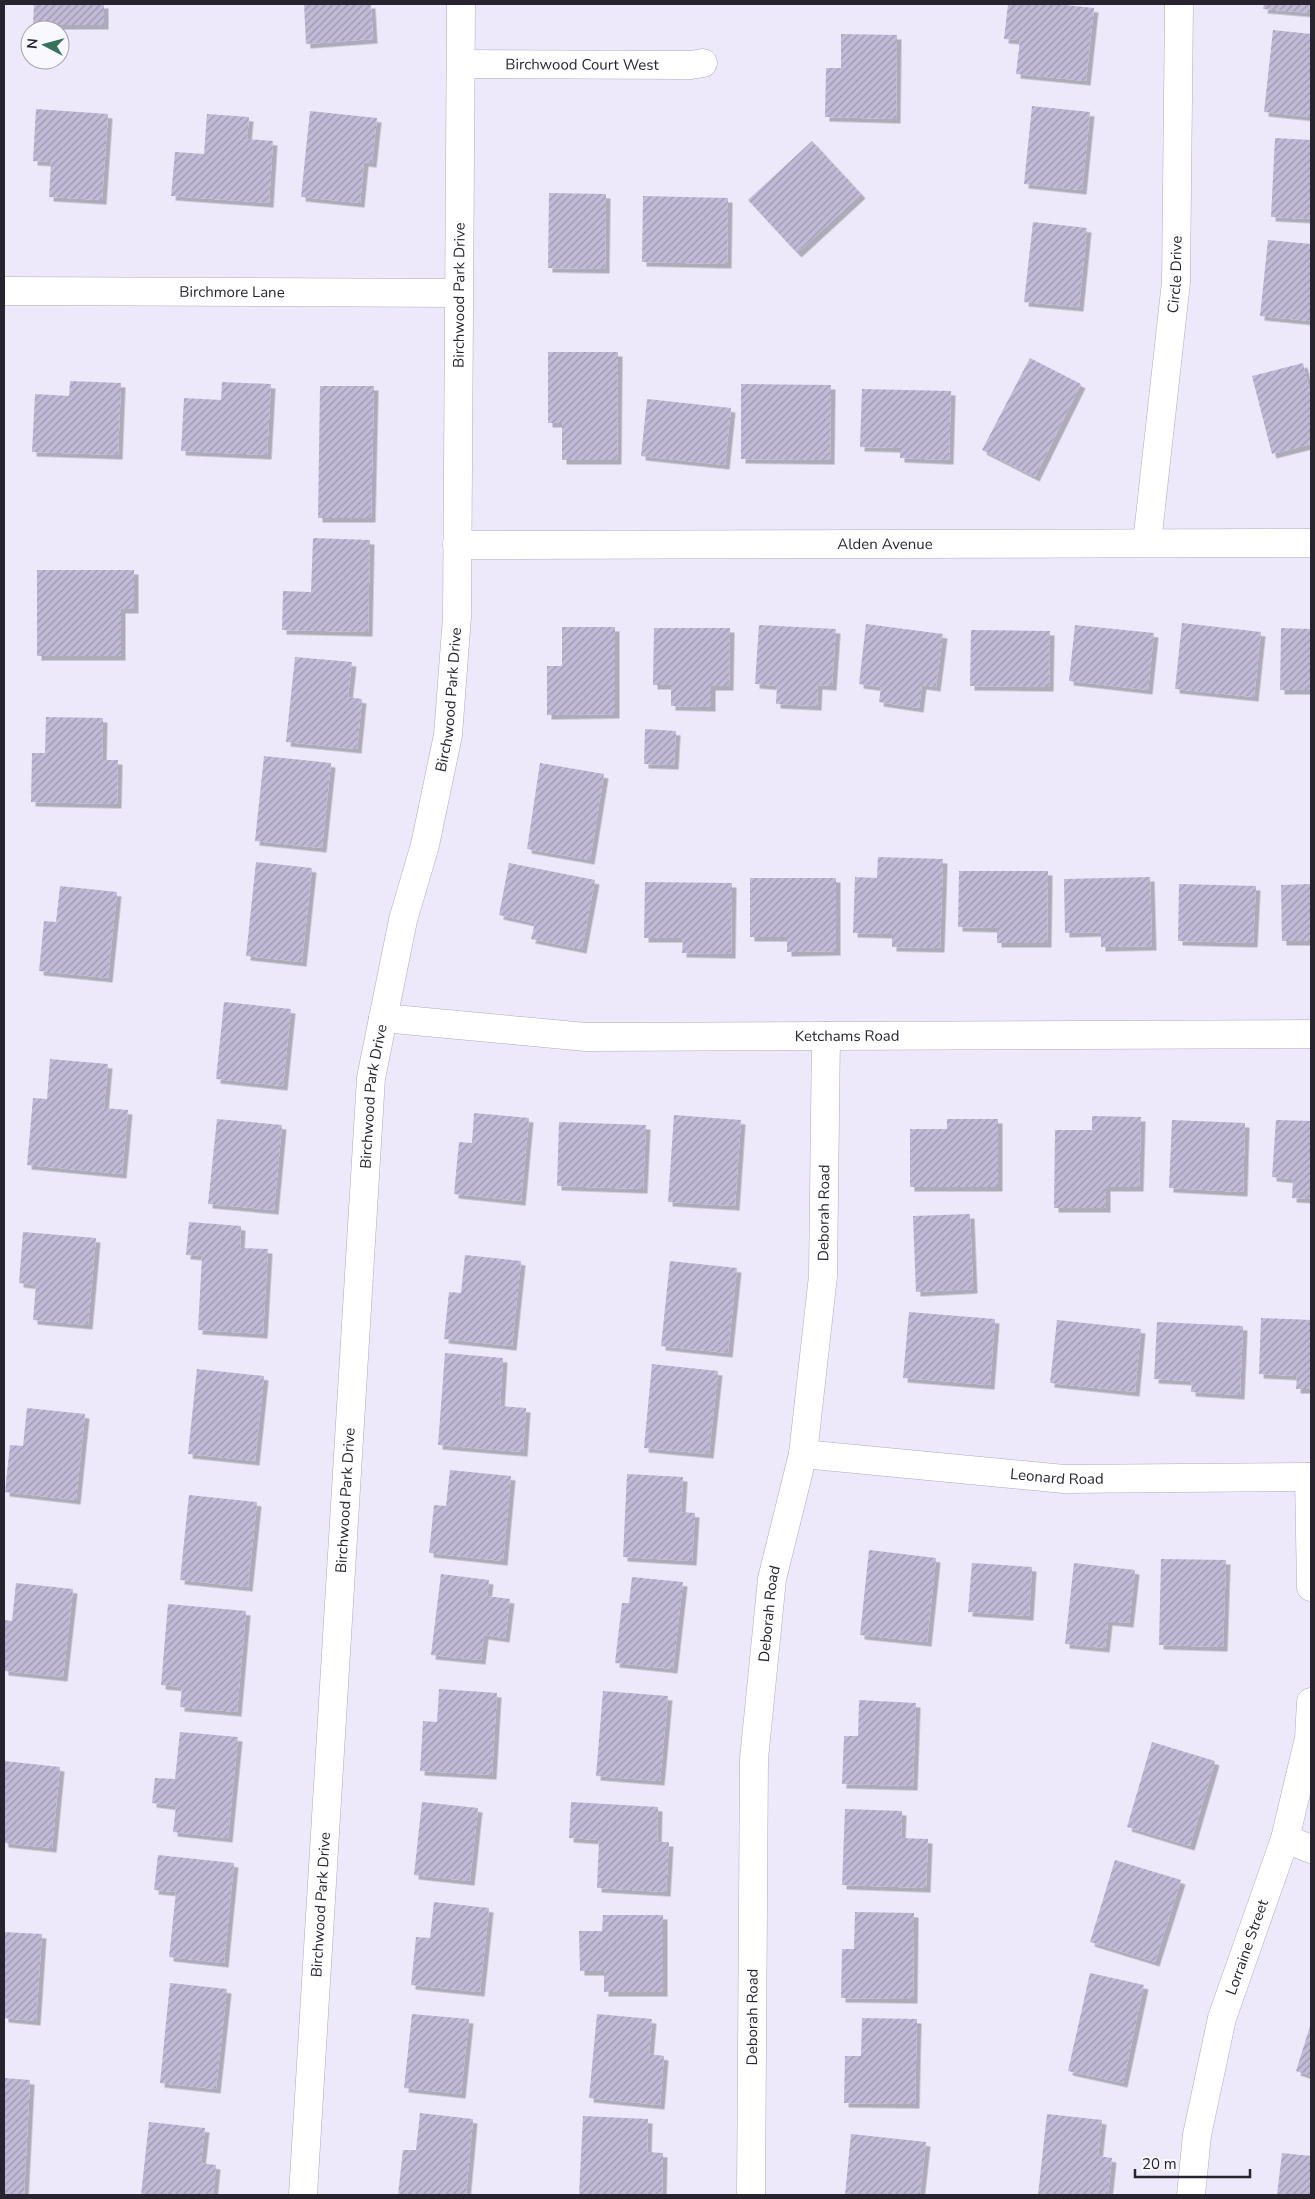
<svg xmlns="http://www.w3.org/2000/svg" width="1315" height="2199" font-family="'Nunito Sans',sans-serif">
<defs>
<pattern id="building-hatch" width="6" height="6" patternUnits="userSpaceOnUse" patternTransform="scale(1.25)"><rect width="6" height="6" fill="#c1bbd7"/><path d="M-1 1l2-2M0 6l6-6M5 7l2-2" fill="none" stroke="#9d98af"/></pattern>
<filter id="shadow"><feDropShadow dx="4.5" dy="4.5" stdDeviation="0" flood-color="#0004"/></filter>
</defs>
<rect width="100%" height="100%" fill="#ede9fb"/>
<path fill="url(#building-hatch)" filter="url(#shadow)" d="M34,4h70v21h-71z
M304,4h67l2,35 -67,5z
M1008,4h47l39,4 -8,73 -70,-7 4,-34 -16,-1z
M1264,4h47v9l-48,-4z
M1273,30l38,4v83l-47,-5z
M841,34l56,1 -1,84 -71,-2 1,-49h15z
M1032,106l58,6 -8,78 -58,-6z
M36,109l72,5 -6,86 -53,-3 2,-35 -18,-1z
M310,111l67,7 -5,45 -8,-1 -4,41 -59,-6z
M207,114l42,3 -2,22 26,2 -4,62 -98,-7 4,-44 29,2z
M1275,138l36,2v79l-40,-2z
M812,141l49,53 -64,59 -49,-53z
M549,193l57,1 -1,75 -57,-1z
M643,196l85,2 -1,66 -85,-2z
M1033,222l54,6 -8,79 -55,-5z
M1268,240l43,4v77l-51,-5z
M548,352h70l-1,108h-55v-37h-14z
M1030,358l51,26 -46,93 -53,-27z
M1303,363l8,34v47l-39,10 -20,-78z
M70,381l51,2 -3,72 -86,-3 3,-58 34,2z
M222,382l49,2 -4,71 -86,-4 3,-53 37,2z
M741,384l90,1 -1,75 -89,-1z
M320,386h54l-3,132h-53z
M862,389l89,2 -2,69 -49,-2v-10l-40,-1z
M647,399l84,9 -6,57 -84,-9z
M313,538l57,2 -2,92 -86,-2 1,-39 28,1z
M37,570h97v39h-13v47h-84z
M1182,623l79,9 -7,65 -79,-8z
M866,624l77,10 -7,53 -14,-2 -3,23 -40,-6 2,-15 -22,-3z
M759,625l77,4 -4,57 -14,-1 -1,21 -41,-2 1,-18 -22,-2z
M1075,625l79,8 -6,57 -79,-9z
M562,627h53v87l-68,1v-49h15z
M654,628h76l-1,58h-18v21l-40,-1v-21h-18z
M1281,628l30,1v61h-31z
M971,630l79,1 -1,56 -79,-1z
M295,657l57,5 -4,35 14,2 -5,50 -71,-7z
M46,717l57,1 -1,42h16l-1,44 -86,-2 1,-49h13z
M645,729l31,2 -2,34 -30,-1z
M264,756l67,7 -9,85 -67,-7z
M540,763l64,11 -14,86 -63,-11z
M878,857l65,2 -3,89 -48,-1v-13l-39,-1 2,-56 22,1z
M256,862l56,6 -10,94 -56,-6z
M509,863l86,17 -13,69 -51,-10 4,-16 -36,-8z
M959,871h89l-1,72h-50v-15l-39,-1z
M1150,877l2,69 -51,1v-15l-36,1 -1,-54z
M750,878h86v73l-49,1v-15h-37z
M645,882l87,1 -1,71 -49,-1 1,-15h-39z
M1179,884l77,2 -3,57 -75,-2z
M1311,884v57h-29l-1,-56z
M60,886l57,6 -9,86 -69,-7 5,-50 12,1z
M224,1002l67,7 -8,77 -67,-7z
M50,1059l58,5 -4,44 24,2 -6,64 -95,-9 6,-67 14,1z
M474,1113l55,5 -8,83 -67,-7 5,-52 13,1z
M674,1115l67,5 -6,86 -67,-4z
M1092,1116l49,1 -2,70h-33v21h-52l1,-78h37z
M217,1119l65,6 -8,85 -66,-6z
M947,1119h51v68h-88v-58h37z
M1172,1120l73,3 -2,69 -74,-4z
M1276,1120l35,1v78l-19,-1 1,-19 -21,-2z
M559,1122l87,3 -3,64 -86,-3z
M970,1214l3,75 -57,3 -3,-76z
M189,1222l52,4 -1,22 28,1 -5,85 -65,-4 4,-74 -16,-1z
M23,1232l73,6 -8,87 -55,-5 3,-35 -17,-2z
M465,1255l56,6 -9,85 -68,-7 5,-47 12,1z
M670,1261l67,7 -9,85 -67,-7z
M909,1312l86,7 -5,66 -87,-7z
M1261,1318l50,2v69h-15l1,-13 -38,-2z
M1057,1320l84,9 -6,63 -85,-9z
M1157,1322l86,4 -3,69 -49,-3 1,-11 -38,-2z
M445,1353l58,5 -3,48 26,2 -3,44 -85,-7z
M652,1364l66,7 -9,83 -65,-6z
M197,1369l67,7 -9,85 -67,-7z
M27,1408l58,6 -9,86 -71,-8 5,-47 13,1z
M450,1470l61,6 -8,85 -74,-8 5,-48 12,1z
M627,1474l56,3 -2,35 14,1 -3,48 -69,-4z
M189,1495l68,7 -9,85 -68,-7z
M869,1550l67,8 -9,84 -67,-7z
M1161,1559l65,1 -3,87 -64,-2z
M972,1563l60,4 -3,49 -61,-4z
M1074,1563l61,7 -6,53 -21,-2 -3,27 -40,-4z
M441,1574l48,6 -2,16 23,3 -5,39 -21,-3 -3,25 -50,-5z
M632,1577l51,5 -10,87 -58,-6 7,-60h7z
M16,1583l57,6 -10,88 -59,-6v-51l8,1z
M168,1604l78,7 -9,101 -57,-5 2,-20 -21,-2z
M439,1689l58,4 -5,82 -72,-4 3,-50 14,1z
M603,1691l65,5 -8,85 -64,-5z
M859,1700l57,3 -3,83 -71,-2 2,-48h14z
M180,1732l58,5 -10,101 -55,-6 3,-26 -24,-3 3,-25 20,1z
M1152,1742l63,19 -25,85 -63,-19z
M4,1761l56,6 -8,81 -48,-5z
M422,1802l56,6 -8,73 -56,-6z
M571,1802l87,5 -1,35h12l-3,50 -69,-4 2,-48 -30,-2z
M845,1809l57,2 -1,27 27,1 -2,49 -84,-3z
M158,1855l76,8 -10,100 -55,-6 7,-65 -22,-2z
M1115,1860l66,20 -26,82 -65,-20z
M434,1902l55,6 -9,84 -69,-7 5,-48 14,1z
M855,1912l59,1 -1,86 -72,-1 1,-49h12z
M603,1915h60v77h-59v-21h-24l-1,-40h23z
M4,1932l38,2 -6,87 -32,-3z
M1090,1973l54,12 -21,98 -55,-12z
M170,1983l57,6 -11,100 -56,-6z
M412,2014l57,5 -8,75 -57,-6z
M597,2014l55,5 -3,35 15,2 -4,49 -71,-7z
M862,2018l55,1 -2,85 -71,-1 1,-47h16z
M1311,2023v53l-15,-5z
M4,2078l26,2 -6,115 -20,-1z
M420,2113l53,6 -7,76h-68l5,-45h13z
M1047,2114l55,6 -4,36 14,2 -4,37h-70z
M583,2116l65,3 -1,33 16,1 -1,42h-83z
M149,2122l56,6 -4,35 15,2 -3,30h-72z
M851,2134l75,8 -6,53h-75z
M1282,2153l29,3v39h-34z"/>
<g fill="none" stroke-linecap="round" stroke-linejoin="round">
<defs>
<g id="street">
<path id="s1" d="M461,64l230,1 12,-2"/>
<path id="s2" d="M4,291l454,2"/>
<path id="s3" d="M1147,543l29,-261 3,-278"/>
<path id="s4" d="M457,545l854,-2"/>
<path id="s5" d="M383,1018l203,19 725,-3"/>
<path id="s6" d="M803,1454l261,25 247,-2"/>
<path d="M1309,1477l2,110"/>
<path d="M1285,1839l26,10"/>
<path id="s7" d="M303,2195l68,-1117 32,-158 22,-75 23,-110 9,-118 4,-613"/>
<path id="s8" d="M751,2195l3,-436 18,-180 31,-125 20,-178 3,-240"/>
<path id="s9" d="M1191,2195l6,-60 25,-117 63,-179 24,-101 2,-36"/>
</g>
</defs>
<use href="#street" stroke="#afa9c4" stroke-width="29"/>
<use href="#street" stroke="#fff" stroke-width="28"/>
</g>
<g text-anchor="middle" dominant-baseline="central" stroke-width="4" stroke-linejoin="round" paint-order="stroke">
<g font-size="15" fill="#27242f" stroke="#f9f8fe">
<text stroke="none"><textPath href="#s1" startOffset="121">Birchwood Court West</textPath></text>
<text stroke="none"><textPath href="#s3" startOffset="270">Circle Drive</textPath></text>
<text stroke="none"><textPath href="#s2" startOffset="228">Birchmore Lane</textPath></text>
<text stroke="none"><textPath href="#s7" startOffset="1911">Birchwood Park Drive</textPath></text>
<text stroke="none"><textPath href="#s4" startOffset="428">Alden Avenue</textPath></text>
<text stroke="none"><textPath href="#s7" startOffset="1506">Birchwood Park Drive</textPath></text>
<text stroke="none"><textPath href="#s5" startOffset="465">Ketchams Road</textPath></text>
<text stroke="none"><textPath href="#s7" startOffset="1101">Birchwood Park Drive</textPath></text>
<text stroke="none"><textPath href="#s8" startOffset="988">Deborah Road</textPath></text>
<text stroke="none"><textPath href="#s6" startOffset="255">Leonard Road</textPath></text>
<text stroke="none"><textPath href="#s7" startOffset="696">Birchwood Park Drive</textPath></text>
<text stroke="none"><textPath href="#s8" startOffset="582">Deborah Road</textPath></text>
<text stroke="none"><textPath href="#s7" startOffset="291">Birchwood Park Drive</textPath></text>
<text stroke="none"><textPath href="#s9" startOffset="255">Lorraine Street</textPath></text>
<text stroke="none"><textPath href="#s8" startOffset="178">Deborah Road</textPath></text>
</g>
</g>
<rect width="1315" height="2199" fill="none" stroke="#27242f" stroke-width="10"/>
<g transform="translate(45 45) rotate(276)"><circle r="24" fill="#f9f8fe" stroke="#a5a3ab"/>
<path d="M0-4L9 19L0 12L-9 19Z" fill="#38725c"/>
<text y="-8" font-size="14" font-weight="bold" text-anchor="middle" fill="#27242f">N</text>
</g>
<path d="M1135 2169v8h115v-8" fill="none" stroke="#27242f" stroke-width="2.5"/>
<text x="1142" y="2169" font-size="15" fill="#27242f" stroke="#f9f8fe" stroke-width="4" paint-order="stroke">20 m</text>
</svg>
